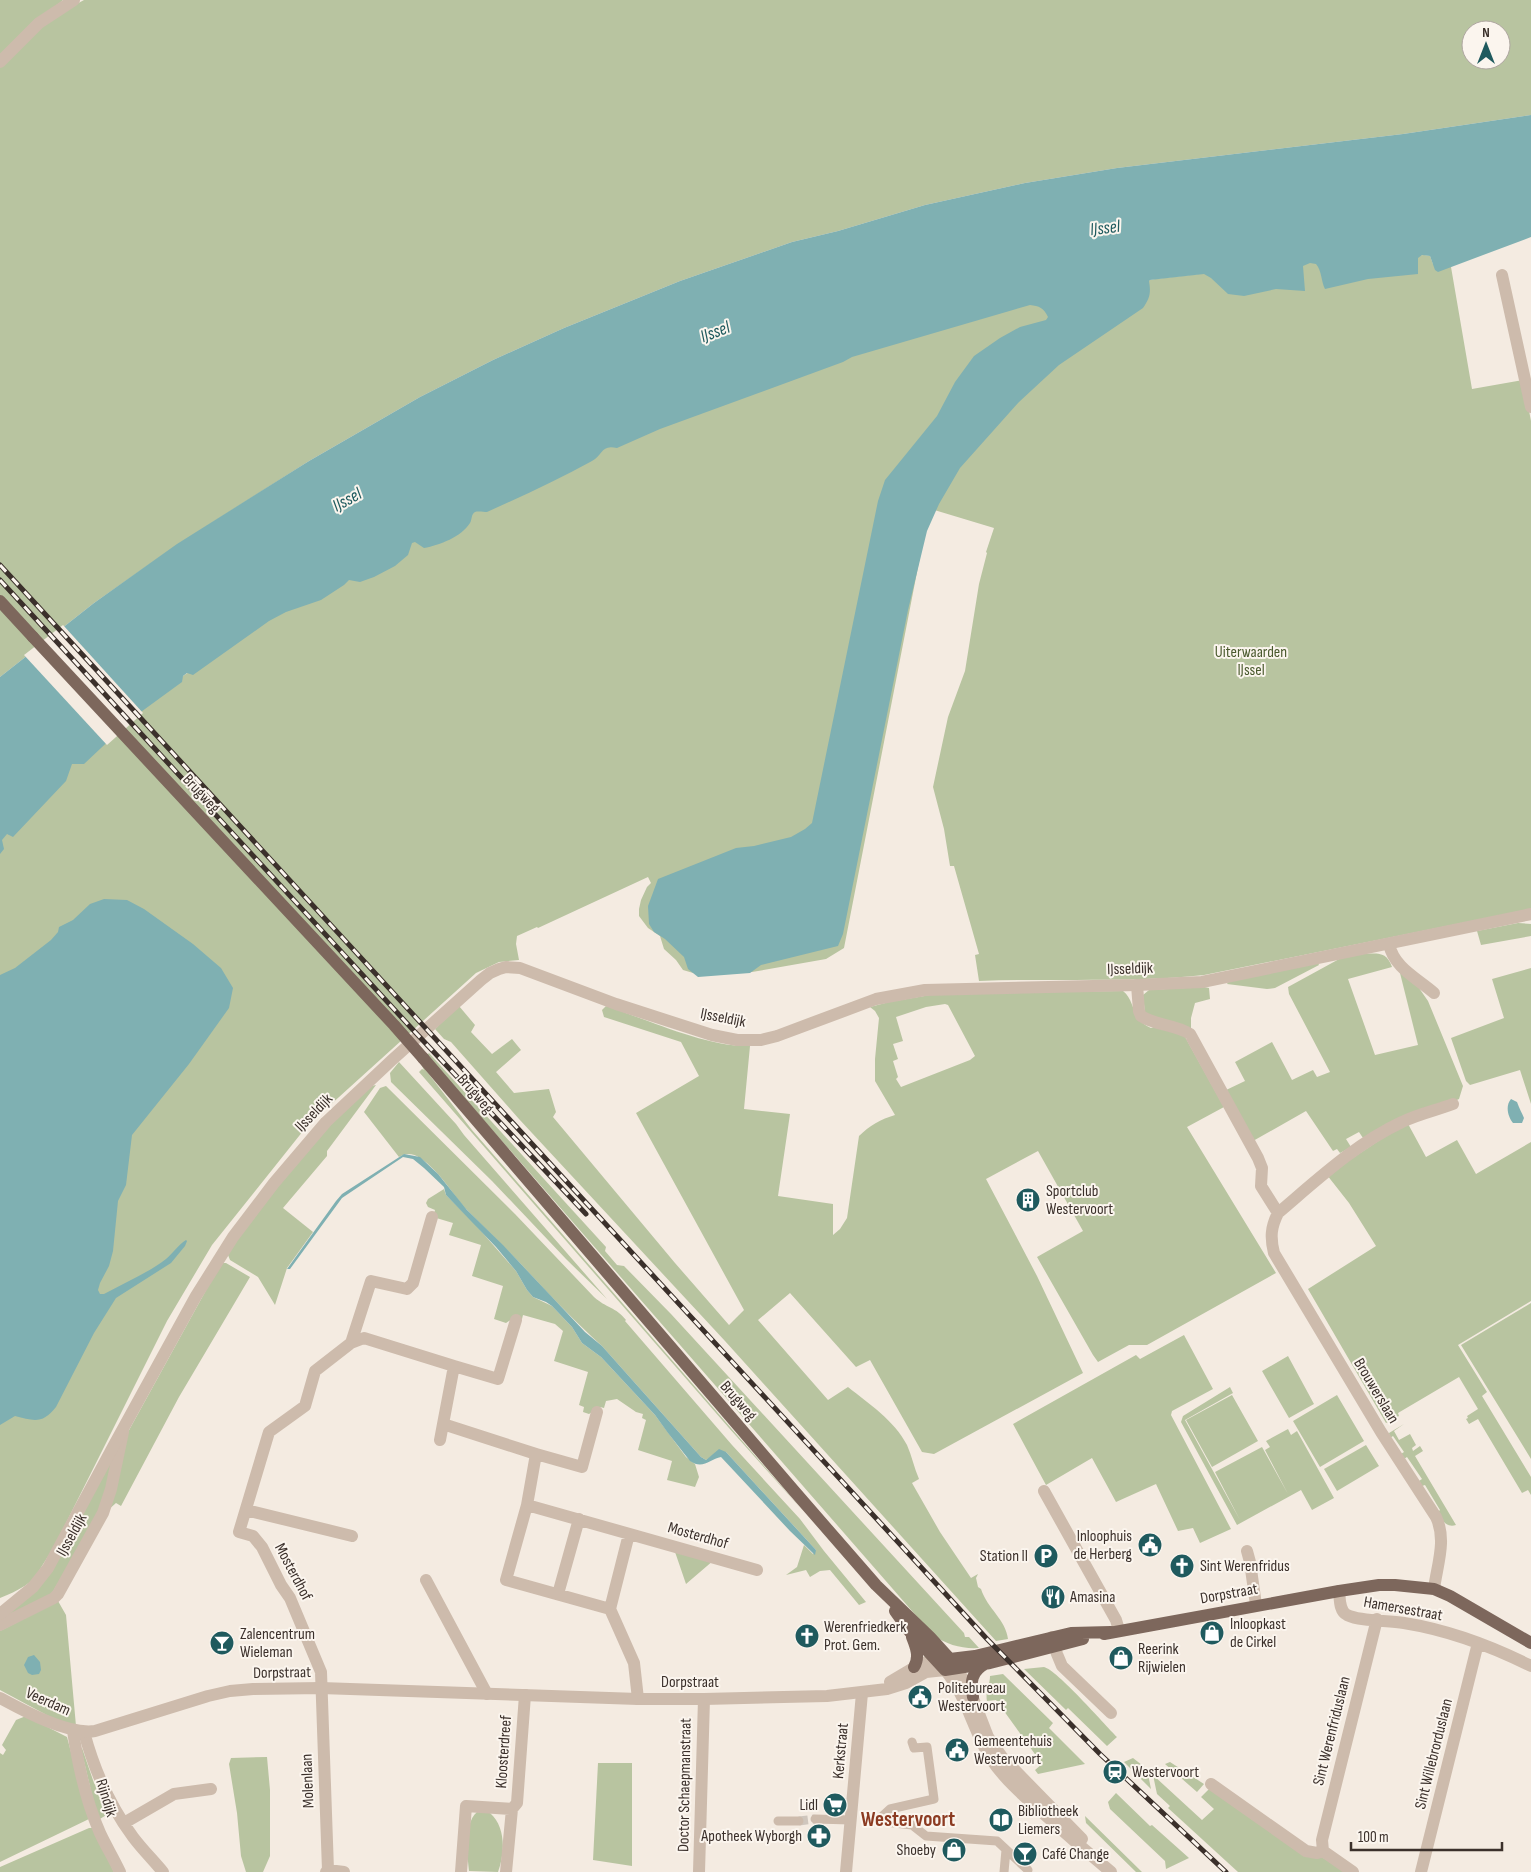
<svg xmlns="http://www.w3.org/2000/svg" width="1531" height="1872" font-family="'Sofia Sans Condensed',sans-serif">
<rect width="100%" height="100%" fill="#f4ebe1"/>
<path fill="#b8c4a0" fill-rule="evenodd" d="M0,0h63l-63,55z
M84,0h1447v115l-128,19 -286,34 -92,15 -100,22 -87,26 -46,11 -112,39 -116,47 -71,32 -73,37 -111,64 -132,84 -83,58 -94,74v-611l51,-48zM1471,30h30v30h-30z
M1424,255l6,1 3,8 3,2 15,1 21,122 51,-9 8,41v488l-327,66c-74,8 -150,3 -225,6l-4,-26 4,-1 -25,-88h-4l-6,-37 -11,-42 15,-70 17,-46 14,-87 8,-31 -1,-1 8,-24 -63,-19 -6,22 -81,417 -18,11 -74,13 -52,3 -17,-5 -7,-10 -12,-11 -4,-13 -12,-8 -9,-12v-7l2,-9 6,-13 4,-4 -3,-6 -110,51 -1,-1 -20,9 -1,8 3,16 -20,2 -23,11 -169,153 -95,119 -45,76 -123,246c-11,16 -26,24 -44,31v-772l72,-63 62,-46 49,-41 83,-56 73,-37 65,-43 190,-92 362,-132 148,-26 51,-11 157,-18z
M1518,923l13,1v12l-50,9 -4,-14z
M1360,954c16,0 26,-4 32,13l-44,12 27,76 43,-10 -19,-76 20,19 9,13 35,85 -4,13 -94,42 -6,-9 -13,7 5,8 -11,6 -3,-4 -4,2 -27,-40 -53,30 -29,-50 21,-10 -10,-19 37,-20 20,38 21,-10 4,7 13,-5 -41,-78 -1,-7 53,-29z
M1318,963l1,2 -44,23 -8,1 -40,-5 2,-3z
M1531,968v136l-11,-34 -50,15 -4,-4 -15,-43 53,-20 -12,-39z
M1204,987l5,1 1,11 -15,4 -4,15v12l-46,-17 -2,-18 6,-5z
M1123,991c13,10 7,28 28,37l3,-1 30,8 40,72 -37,20 89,146 -129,72h-18l-31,17 -5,-7 -56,-98 46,-26 -45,-80 -52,28 51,97 46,97 -149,81 -12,-2 -52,-92 -14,7 -66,-74 -32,27 70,80 20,-13c21,17 46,33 59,58 5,11 7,23 12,34l-7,4 28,49 31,46 7,-4 -2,4 2,9 3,2c6,19 25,31 27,50l-12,2 -271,-300 -206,-222 -68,-77 -7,-3 -9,-10 24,-23 16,19 -4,7 21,22 20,-15 9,11 -25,22 18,21 35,-4 7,23 -3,5 122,146 54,62 15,-15 -108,-197 63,-37 -18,-34 -77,-25 -2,-7 4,-4c40,13 103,42 144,40l-6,63 46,5 -12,82 55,8v31l7,-6 7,-11 12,-82c10,-10 22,-17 36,-21l-20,-34v-22l4,-41 -4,-7 -5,-4 19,-5 53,-9zM945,1004l3,1 27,51 -5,4 -69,27 -5,-8 2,-2 -5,-16 5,-2 -5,-15 10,-3 -7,-24 30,-10z
M429,1053l177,194 -1,4 12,14 7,1 47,48 293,319 1,4h4l10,11c-17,1 -32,-3 -46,-13l-506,-580z
M399,1062l57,62 8,11 143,164 -41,-40 -74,-78 -101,-99 -1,-9z
M421,1064l51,66 331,381 -74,-83 -310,-356 3,-3 2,1z
M376,1085l-49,66v5l-44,52 30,24 -26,36 -12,37 -17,-28 -28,-17 -2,-5 20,-34 74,-88 49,-47z
M386,1086l129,128 79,83c12,11 22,10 32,23l-1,1 107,124 68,74 24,32 42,51 -7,3 -29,-35 -10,1 -10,6 -4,-7 -20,5 11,-8 7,-22 9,9 3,-4 -90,-98 -10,1 -10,7 -5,-3 -99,-111c-29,-26 -56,-55 -83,-84 -16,-17 -34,-34 -51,-51 -16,-17 -28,-40 -48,-53 -7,-5 -15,-5 -21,-1l-35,-45 16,-24z
M1407,1122l19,35 31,-17 19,34 55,-32v159l-73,44 29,47 -5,4 49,81v18l-3,-5 -6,3 -44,-74 -9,5 -3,-5 2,-1 -1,-2 11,-7 -19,-32 -61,36 1,3 -13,7 -78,-134 68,-43 -27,-43 -22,-28z
M444,1189l2,6 28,28 42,48 11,19 6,7 19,9 20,21 10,16 19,14 54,58 31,42 9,7 4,13 -4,10 -28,-7 5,-19 -34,-11 8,-30 -4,-2 1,-4 -7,-2 -19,-13 -11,2 -2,7 -4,-1 -11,7 -6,-2 1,-5 -5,-2 9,-33 -34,-11 9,-30 -8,-7 -32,-9 -1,4 -7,-2 -9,6 -12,-4 9,-33 -31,-10 9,-31 -32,-10 4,-12 -20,-6 2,-7 -7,-3 -2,-4 2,-4z
M221,1263h5l24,14 -71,120 -58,109 -5,-3 -9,8 21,-79z
M1531,1303v156l-70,-114z
M1184,1335l29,54 -41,22 -1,4 60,114 -31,14 -7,-15 -15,3 -22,-47 -40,18 -24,-44 -46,27 -33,-61 123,-69 4,4z
M1288,1356l26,48 -25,14 -27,-47z
M1230,1387l3,6 -48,27 55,100 -25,-48 47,-25 26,47 -23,-44 5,-3 -4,-6 22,-12 3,6 6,-4 37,67 -22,12 -11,-20 -64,35 -56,-103 2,-6z
M1232,1395l26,46 -46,26 -26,-47z
M1337,1395l27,46 -44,26 -27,-46z
M1404,1424l-10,7 5,9 11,-6 6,11 -4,3 1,3 7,-5 3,5 -8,5 41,69c-10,3 -14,-5 -18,-13l2,-2 -15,-25 -3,1 -3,-5 3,-2 -15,-22 -3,2 -3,-5 3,-2 -11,-16 -3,2 -1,-5z
M1366,1445l13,21 -42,25 -13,-22z
M117,1447l-12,55 -54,93 -51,25 18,-16z
M674,1549l40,11 -28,24z
M58,1601l8,14 10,111 -22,-7 -54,-29v-59z
M1044,1667c13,3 60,57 73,70l-10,9 -39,-38 -2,2 -42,-41z
M1003,1674l50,49 -4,5 36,36 -47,10 -3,-4 7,-6 -46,-64 -9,1c-2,-9 3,-16 3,-25z
M26,1716l41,21 22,82 -89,43v-109l3,2 3,-5 -4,-5 14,-25z
M82,1748l12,35 16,30 -12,7 -17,-71z
M267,1757l3,33v66l-7,16h-17l-5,-16 -4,-43 -8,-49 2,-6z
M1133,1758l14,11 4,20 -27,-27z
M1170,1762l34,22 -7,8 -32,-28z
M598,1763h34v103l-39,-6z
M1153,1775l49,45 12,-11 -13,-12 9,-9 136,84h-108l-70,-64 2,-2 -13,-12z
M1116,1793l34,33 2,-1 37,33 -23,11 -1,-8 -55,-52 -2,-7z
M477,1812l13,1c16,14 15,40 8,59l-29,-1c-2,-17 -5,-48 8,-59z
M1085,1816l57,56h-6l-50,-49z
M89,1828h4l21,44h-114v-5z"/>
<path fill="#7fb0b2" d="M1531,115v122l-93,35 -3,-2 -5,-14 -8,-1 -4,3v16l-50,5 -43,10c-4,-8 -3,-18 -9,-25l-6,-1 -7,3 2,25 -29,-2 -32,7 -16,-2 -17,-16 -7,-4 -54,6 -1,1c2,12 1,17 -6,27l-84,57 -40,37 -59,66 -21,36 -12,27 -19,79 -65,324 -5,12 -77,19 -11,8 -52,4 -10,-8 -4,-12 -19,-18 -11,-7 -5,-8 -1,-18 10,-27 78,-31 18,-2 37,-9 14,-8 7,-6 66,-322 7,-21 52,-64 18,-34 19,-26 26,-18 20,-11 26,-7 2,-3c-4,-9 -9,-11 -18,-12l-178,52 -9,5 -183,67 -43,19c-16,-4 -14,7 -25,13 -34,19 -70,35 -105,51 -3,0 -9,-1 -12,0 -4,2 -3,8 -5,11 -9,14 -30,22 -46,25l-9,-6 -3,1 -4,12 -13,11 -21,11 -14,5 -11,-2 -5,5 -23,15 -35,12 -17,9 -76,54 -6,-2 -4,3 -1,6 -48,35 -50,47h-12l-6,17 -53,56 -6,-3 -5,6 2,9 -4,5v-177l94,-74 83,-59 132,-83 111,-64 73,-37 71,-32 116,-47 112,-39 46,-11 87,-26 100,-22 92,-15 286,-34z
M104,899l23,1 17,9 49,35 28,24 12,20 -4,20 -40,56 -57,71 -6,50 -8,16 -5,50 -4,15 -9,17 -2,7 2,4h4c20,-11 44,-21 62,-35 7,-6 12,-14 20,-19l1,1 -2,5 -14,17 -55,35 -22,35 -38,74c-13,17 -22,14 -41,9l-15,9v-450l15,-7 36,-28 7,-8 1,-5 14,-7 17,-16z
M1511,1099l6,3c2,6 5,11 7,16l-2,5h-9c-5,-6 -8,-17 -2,-24z
M404,1154l16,3 18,17 29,36 36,35 82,87 17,14 99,111 5,3 13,-11 7,3 90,98 -1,5 -25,-24 -69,-74c-11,2 -18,13 -31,4l-22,-28 -13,-18 -54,-58 -19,-14 -10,-16 -20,-21 -6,-4 -13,-5 -6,-7 -11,-19 -20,-24 -50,-52 -2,-8 -20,-19 -11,-9 -10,-2 -61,41 -52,71h-3l49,-68 6,-7z
M34,1655l6,7 1,8 -2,4 -7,1 -4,-2 -4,-8 4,-8z"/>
<path fill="#f4ebe1" d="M63,625l80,88 -36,32 -83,-90z"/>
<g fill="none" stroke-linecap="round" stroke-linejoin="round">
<path stroke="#cfc6bd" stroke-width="9" stroke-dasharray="9 4.5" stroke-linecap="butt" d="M799,1821l16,-2"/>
<path stroke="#cdbbac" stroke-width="9" d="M815,1819l36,1
M867,1820l45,5 14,11 71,5 31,29
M878,1820l12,-11 44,-10 -7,-52 -13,1 -2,-6
M778,1821h21
M1004,1872l2,-22"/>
<path stroke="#cdbbac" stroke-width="12" d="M0,62l39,-39 35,-23
M1502,275l29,132
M1389,944c5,24 28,34 45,49
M1137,985l2,26 2,5c15,10 34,8 49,18l68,124 4,10 -1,18 17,27c-7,14 -8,24 -4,40l107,179 55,85c11,23 1,48 -2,72
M1278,1213c39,-33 77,-69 124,-91 16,-8 35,-12 51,-18
M432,1217l-19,66 -6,6 -36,-8 -20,62 13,-5 90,28 -11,58 93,30 -9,51 230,65
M454,1366l44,13 18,-59
M440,1440l3,-16
M536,1454l46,13 15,-55
M1044,1491l72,129 3,10
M527,1505l-21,75 104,29
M246,1510l106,26
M629,1534l-19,75 24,54 4,36
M1247,1551l3,11 6,43
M426,1580l61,114
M1339,1591c1,8 0,20 8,24 15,7 40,5 57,8 44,7 87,23 127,43
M558,1594l21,-75
M0,1625l54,-27 4,-4 45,-81 8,-24 12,-57
M1052,1637l5,17 5,12 49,47
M84,1732c10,37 26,74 49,105 9,12 20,23 30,35
M1211,1784l95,67 11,2 6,-2
M124,1823l50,-29 37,-5
M1323,1851l-1,-11 55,-221
M1323,1851l30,21
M328,1870l16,2
M326,1872l2,-2 -7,-198 -31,-74 -9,-13 -19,-38 -9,-11 -14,-4 30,-100 36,-26 10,-35 36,-28
M461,1872l5,-66 46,3
M506,1872l6,-63 5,-6 8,-108
M699,1872l5,-173
M846,1872l16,-179
M1421,1872l57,-229"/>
<path stroke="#cdbbac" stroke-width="12" d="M0,1614l33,-27 15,-19 66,-123 82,-149 37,-59 41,-54 52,-61 66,-62 89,-80 9,-7 9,-4 7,-2 14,1 96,36 96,31 25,5h24l16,-4 99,-37 49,-9 212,-5 65,-3 329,-68
M890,1682l32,-19 28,-4 19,29 19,49 14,20 80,82
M0,1698c24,13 68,37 95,33l113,-35 22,-5 23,-2 68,-1 317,11h66l123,-3 60,-7 19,-6 20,-11 19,-2c21,24 28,61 46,89 14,21 34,38 53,55 22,20 44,39 67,58
M73,1731c5,34 13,70 27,102 6,13 14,26 20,39"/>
<path stroke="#7d675c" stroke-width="12" d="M0,601l33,36
M423,1058l372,434 81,93 54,52 20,22 25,-3 96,-23 40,-1
M895,1611l15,21 35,38 45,-7 93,-24
M1104,1634l235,-43 40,-6h16l39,4 16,7 81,47
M912,1637c4,10 8,20 2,30
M973,1697c-3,-15 -2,-26 14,-34"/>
<defs>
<path id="rail" d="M0,565l987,1074 113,115 126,118
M0,580l415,452 171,182"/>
</defs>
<use href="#rail" stroke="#3b302b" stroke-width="5"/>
<use href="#rail" stroke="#fbf5ee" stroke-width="3" stroke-dasharray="9" stroke-linecap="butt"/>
<path stroke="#7d675c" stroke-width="12" d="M33,637l361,388 29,33"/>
</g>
<defs>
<symbol id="building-disc" viewBox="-11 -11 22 22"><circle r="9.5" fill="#1f5a5e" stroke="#fbf5ee"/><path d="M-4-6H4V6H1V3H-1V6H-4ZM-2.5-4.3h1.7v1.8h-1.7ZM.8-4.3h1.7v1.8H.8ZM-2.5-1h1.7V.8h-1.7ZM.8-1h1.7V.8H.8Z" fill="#fff"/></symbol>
<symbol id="civic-disc" viewBox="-11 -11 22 22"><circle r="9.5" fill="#1f5a5e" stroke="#fbf5ee"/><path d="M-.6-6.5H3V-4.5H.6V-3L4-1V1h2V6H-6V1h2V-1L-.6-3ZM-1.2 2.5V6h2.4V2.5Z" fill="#fff"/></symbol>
<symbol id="parking-disc" viewBox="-11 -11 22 22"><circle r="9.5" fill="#1f5a5e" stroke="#fbf5ee"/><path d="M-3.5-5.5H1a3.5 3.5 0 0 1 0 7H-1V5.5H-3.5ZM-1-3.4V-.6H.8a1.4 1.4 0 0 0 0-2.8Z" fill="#fff"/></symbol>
<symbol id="church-disc" viewBox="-11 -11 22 22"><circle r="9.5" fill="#1f5a5e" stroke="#fbf5ee"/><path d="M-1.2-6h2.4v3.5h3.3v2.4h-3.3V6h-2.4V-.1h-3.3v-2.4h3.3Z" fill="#fff"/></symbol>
<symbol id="restaurant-disc" viewBox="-11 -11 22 22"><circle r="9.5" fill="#1f5a5e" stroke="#fbf5ee"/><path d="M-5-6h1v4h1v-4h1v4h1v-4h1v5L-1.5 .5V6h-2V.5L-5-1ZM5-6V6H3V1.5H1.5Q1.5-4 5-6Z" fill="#fff"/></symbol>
<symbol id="shop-disc" viewBox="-11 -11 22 22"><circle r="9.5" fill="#1f5a5e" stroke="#fbf5ee"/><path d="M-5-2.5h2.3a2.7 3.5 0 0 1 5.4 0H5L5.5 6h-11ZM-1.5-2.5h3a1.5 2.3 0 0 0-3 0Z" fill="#fff"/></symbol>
<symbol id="bar-disc" viewBox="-11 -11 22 22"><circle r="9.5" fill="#1f5a5e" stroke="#fbf5ee"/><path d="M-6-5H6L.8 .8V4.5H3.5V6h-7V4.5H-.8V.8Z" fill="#fff"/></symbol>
<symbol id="station-disc" viewBox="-11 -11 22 22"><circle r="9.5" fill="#1f5a5e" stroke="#fbf5ee"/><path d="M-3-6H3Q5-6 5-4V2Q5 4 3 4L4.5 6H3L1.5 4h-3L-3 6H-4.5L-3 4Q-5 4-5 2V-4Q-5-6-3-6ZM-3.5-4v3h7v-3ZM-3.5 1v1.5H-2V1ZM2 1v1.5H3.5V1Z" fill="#fff"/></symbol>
<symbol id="supermarket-disc" viewBox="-11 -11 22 22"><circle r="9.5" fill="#1f5a5e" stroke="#fbf5ee"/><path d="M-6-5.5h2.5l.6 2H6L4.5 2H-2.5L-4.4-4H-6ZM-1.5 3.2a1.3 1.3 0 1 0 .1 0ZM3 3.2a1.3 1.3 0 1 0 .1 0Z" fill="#fff"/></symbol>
<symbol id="library-disc" viewBox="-11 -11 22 22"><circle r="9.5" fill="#1f5a5e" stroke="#fbf5ee"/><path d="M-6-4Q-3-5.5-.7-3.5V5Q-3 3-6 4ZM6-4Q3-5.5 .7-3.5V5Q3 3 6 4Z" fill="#fff"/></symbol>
<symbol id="pharmacy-disc" viewBox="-11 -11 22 22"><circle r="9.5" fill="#1f5a5e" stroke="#fbf5ee"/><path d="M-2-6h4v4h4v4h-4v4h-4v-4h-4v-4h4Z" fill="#fff"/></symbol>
</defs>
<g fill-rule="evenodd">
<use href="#building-disc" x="1014" y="1186" width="28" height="28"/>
<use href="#civic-disc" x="1136" y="1531" width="28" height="28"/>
<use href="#parking-disc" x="1032" y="1542" width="28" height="28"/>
<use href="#church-disc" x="1168" y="1552" width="28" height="28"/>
<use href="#restaurant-disc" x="1039" y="1583" width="28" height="28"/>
<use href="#shop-disc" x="1198" y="1619" width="28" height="28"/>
<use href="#church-disc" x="793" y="1622" width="28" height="28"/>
<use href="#bar-disc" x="208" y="1629" width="28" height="28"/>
<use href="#shop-disc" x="1107" y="1644" width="28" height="28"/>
<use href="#civic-disc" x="906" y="1683" width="28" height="28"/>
<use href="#civic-disc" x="943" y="1736" width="28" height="28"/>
<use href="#station-disc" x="1101" y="1758" width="28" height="28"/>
<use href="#supermarket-disc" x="821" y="1791" width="28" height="28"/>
<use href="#library-disc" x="987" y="1806" width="28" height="28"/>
<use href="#pharmacy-disc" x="805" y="1822" width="28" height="28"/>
<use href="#shop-disc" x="940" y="1836" width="28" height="28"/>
<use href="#bar-disc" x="1011" y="1840" width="28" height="28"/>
</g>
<g text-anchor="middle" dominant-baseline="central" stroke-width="4" stroke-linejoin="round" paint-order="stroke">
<g font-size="16" fill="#4a5a2e" stroke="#fbf5ee">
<text x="1251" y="652">Uiterwaarden<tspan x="1251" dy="18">IJssel</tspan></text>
</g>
<g font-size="16" fill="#3b302b" stroke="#fbf5ee">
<text transform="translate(201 794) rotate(47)">Brugweg</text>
<text transform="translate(1130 969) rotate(-2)">IJsseldijk</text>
<text transform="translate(723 1018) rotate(11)">IJsseldijk</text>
<text transform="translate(475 1094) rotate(49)">Brugweg</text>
<text transform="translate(314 1113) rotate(-46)">IJsseldijk</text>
<text transform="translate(1376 1391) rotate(59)">Brouwerslaan</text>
<text transform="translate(738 1401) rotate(49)">Brugweg</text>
<text transform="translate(72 1535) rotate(-61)">IJsseldijk</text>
<text transform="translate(698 1536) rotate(16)">Mosterdhof</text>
<text transform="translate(293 1572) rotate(62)">Mosterdhof</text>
<text transform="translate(1229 1594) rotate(-10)">Dorpstraat</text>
<text transform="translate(1403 1609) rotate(10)">Hamersestraat</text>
<text transform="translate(282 1673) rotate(-1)">Dorpstraat</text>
<text x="690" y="1682">Dorpstraat</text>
<text transform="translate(48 1702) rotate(24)">Veerdam</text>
<text transform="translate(1332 1731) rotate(-76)">Sint Werenfriduslaan</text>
<text transform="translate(841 1751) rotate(-85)">Kerkstraat</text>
<text transform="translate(504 1752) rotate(-86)">Kloosterdreef</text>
<text transform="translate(1434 1754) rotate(-76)">Sint Willebrorduslaan</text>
<text transform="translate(308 1781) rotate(-92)">Molenlaan</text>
<text transform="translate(685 1785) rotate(-89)">Doctor Schaepmanstraat</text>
<text transform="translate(106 1798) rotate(73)">Rijndijk</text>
</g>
<g font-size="16" fill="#3b302b" stroke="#fbf5ee" text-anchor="start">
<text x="1046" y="1191">Sportclub<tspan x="1046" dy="18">Westervoort</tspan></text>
<text x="1132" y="1536" text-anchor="end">Inloophuis<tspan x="1132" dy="18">de Herberg</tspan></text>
<text x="1028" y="1556" text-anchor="end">Station II</text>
<text x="1200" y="1566">Sint Werenfridus</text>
<text x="1070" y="1597">Amasina</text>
<text x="1230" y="1624">Inloopkast<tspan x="1230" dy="18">de Cirkel</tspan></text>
<text x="824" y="1627">Werenfriedkerk<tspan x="824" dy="18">Prot. Gem.</tspan></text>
<text x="240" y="1634">Zalencentrum<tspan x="240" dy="18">Wieleman</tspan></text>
<text x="1138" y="1649">Reerink<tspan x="1138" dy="18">Rijwielen</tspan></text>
<text x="938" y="1688">Politebureau<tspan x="938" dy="18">Westervoort</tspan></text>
<text x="974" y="1741">Gemeentehuis<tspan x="974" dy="18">Westervoort</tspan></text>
<text x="1132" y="1772">Westervoort</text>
<text x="818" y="1805" text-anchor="end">Lidl</text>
<text x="1018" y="1811">Bibliotheek<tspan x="1018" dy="18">Liemers</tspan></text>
<text x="802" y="1836" text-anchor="end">Apotheek Wyborgh</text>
<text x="936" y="1850" text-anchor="end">Shoeby</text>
<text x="1042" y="1854">Café Change</text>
</g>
<g font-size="18" font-style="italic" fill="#1f5a5e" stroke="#fbf5ee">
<text transform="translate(1105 228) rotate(-7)">IJssel</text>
<text transform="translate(715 332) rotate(-21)">IJssel</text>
<text transform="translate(347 500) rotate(-29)">IJssel</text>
</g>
<g font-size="21" font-weight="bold" fill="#8c3b22" stroke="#fbf5ee">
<text x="908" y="1819">Westervoort</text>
</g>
</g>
<g transform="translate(1486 45)"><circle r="24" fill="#fbf5ee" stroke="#aea6a0"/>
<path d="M0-4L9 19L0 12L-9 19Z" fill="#1f5a5e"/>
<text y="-8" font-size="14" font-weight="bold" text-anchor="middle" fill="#3b302b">N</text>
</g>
<path d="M1351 1842v8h151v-8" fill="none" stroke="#3b302b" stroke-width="2.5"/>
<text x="1358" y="1842" font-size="15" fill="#3b302b" stroke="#fbf5ee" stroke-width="4" paint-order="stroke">100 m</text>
</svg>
